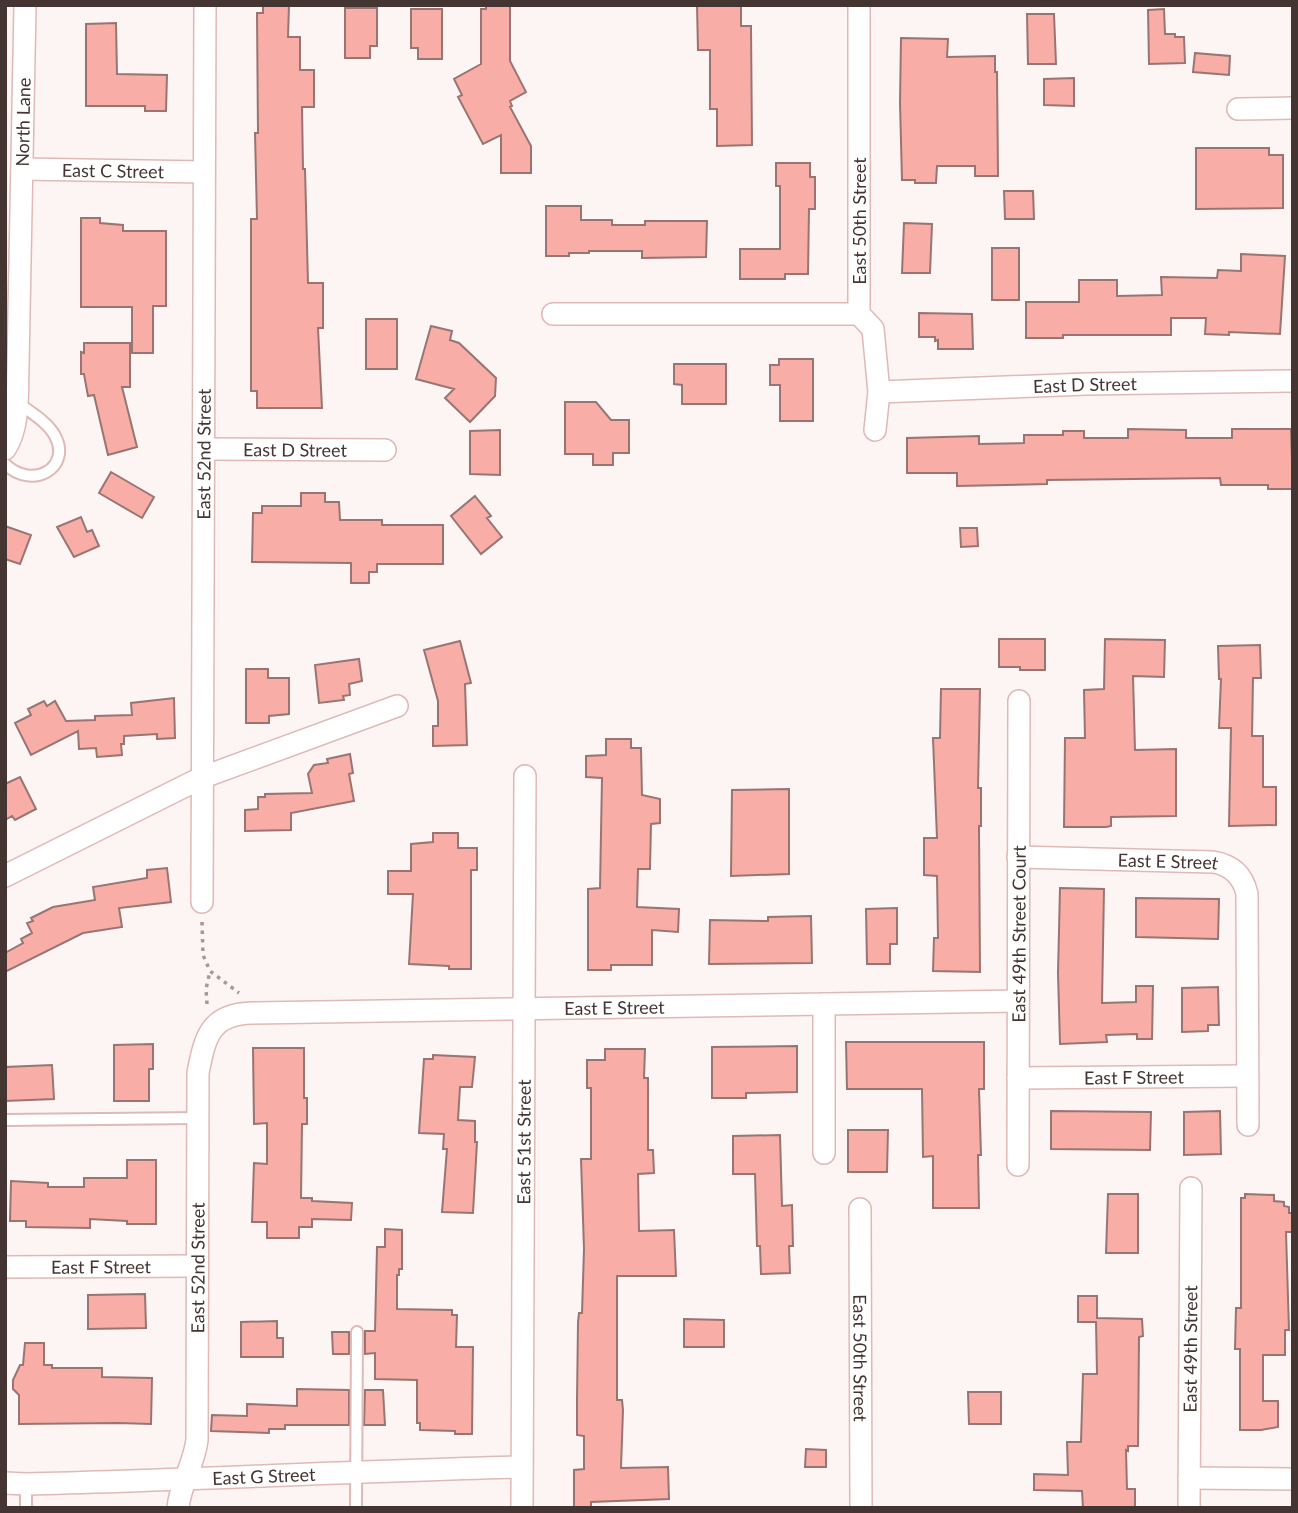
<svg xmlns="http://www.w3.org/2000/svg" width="1298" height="1513" font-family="Lato,sans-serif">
<rect width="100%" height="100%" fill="#fdf5f4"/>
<path fill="#f9ada7" stroke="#987572" stroke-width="2" d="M263,5h26l-1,32h12v33h14v37h-12l1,62h2l3,114h15v45h-5l4,80h-65v-17h-6v-172h6l-2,-86h3l-1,-120h6z
M486,5h24v56l16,31 -16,9 2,5 -2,1 21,39v27h-30v-38l-18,9 -25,-47 4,-2 -8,-16 27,-15v-55h5z
M697,5h44v21h10l1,119 -35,1v-37h-7v-59h-12z
M345,8h32v38h-7v12h-25z
M411,9h31v50h-24v-11h-7z
M1164,9l1,25h10v3h9l1,26 -36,1 -1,-54z
M1027,14h27l2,50h-28z
M116,23l1,51 50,1 -1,36h-21v-5h-59v-82z
M901,38l47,1 -1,18 48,-1v16h2l1,104h-23v-10h-38l-1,17h-21v-3h-13l-2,-77z
M1195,53l35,3 -1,19 -36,-3z
M1074,78v28l-30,-1v-26z
M1196,148h73v7h14v53l-87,1z
M776,163h34v14h5v32h-6l-1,65h-23v5h-45v-30h40v-63h-4z
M1004,191h29l1,28h-29z
M546,206h35v14h31v5h33v-4h62l-1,36 -64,1v-7h-53v2h-20v3h-23z
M81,218h19v5l23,2v6h43v75h-13v47h-21v-46h-51z
M904,223l28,1 -2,49h-28z
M992,248h27v52h-27z
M1241,254l44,2 -5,78 -51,-2v3l-24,-1 1,-16h-35v17h-108v3h-37v-36h53v-22h38v16l45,-1 -1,-18 56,1 1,-8 23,1z
M919,313l53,1 1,35h-35v-9l-3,1v-4h-16z
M366,319h31v50h-31z
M431,326l21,5 -2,9 9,3 37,35 -1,18 -25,26 -25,-24 9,-9 -38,-10z
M84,343h46v44h-8l15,60 -29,8 -14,-60 -6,1 -4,-22h-3v-22l3,1z
M779,359h34v62h-33v-36h-10v-20h9z
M674,364h52v40h-44v-19l-8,-1z
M565,402h31l15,18h18v33h-16v12h-20v-11h-28z
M1128,429l58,1v8h46v-9h59l2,60h-25v-4h-47l-1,-7 -173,2v4l-90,2v-13h-50v-35l72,-2v8l45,-1v-8h39v-4h21v7h44z
M500,430v45l-30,-1v-43z
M111,472l43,25 -12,21 -43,-25z
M301,493h24v9h14l1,18h42v5h61v39h-66v8h-8v11h-18v-20l-99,-1 1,-49h9v-7h39z
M475,496l16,20 -4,2 15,19 -21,17 -30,-38z
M81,517l6,15 5,-2 7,16 -25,11 -17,-30z
M5,526l26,9 -11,29 -15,-5z
M960,528h17l1,18 -17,1z
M999,639h46v31h-25v-3h-21z
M1105,639l60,1 -1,37 -31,-1 2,74 41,-1v67l-65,1v9l-5,1h-42l1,-89h20l-1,-48 20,-1z
M460,641l11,42 -6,1 2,61 -34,1v-20h5v-25l-14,-51z
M1260,645l1,33h-8l-1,58h11v51h13v38l-47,1 2,-98h-12l2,-49h-2l-1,-33z
M359,659l3,22 -13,3 1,11 -7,1 1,4 -25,3 -4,-38z
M246,669h22v9h21v36l-20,2v7h-23z
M941,689h39l-2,99h3v38h-2l1,146 -47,-1 1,-33h4l-1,-62 -13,-1v-37h13l-4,-100h7z
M174,698l1,40 -18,1v-5l-33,2v8h-3l1,11 -25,2 -1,-9 -17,1 -1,-18 -47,24 -16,-32 16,-8 -3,-6 16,-8 3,5 8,-5 11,20 29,-1v-4l37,-1 -1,-12z
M606,739h25v9h10l1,47 18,4v24l-9,1 -1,45h-12l-1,38 42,2 -1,23 -26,-2v35h-41v5h-23v-81l12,-1 2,-110 -16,-1v-21l20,-1z
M350,754l3,19 -4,1 5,27 -63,12v17l-46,1v-21l13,-1v-12h7v-3l47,-1 -4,-19 6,-9 14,-2 -1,-4z
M20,777l16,32 -21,11 -3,-4 -7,4v-36z
M789,789v85l-58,2 1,-86z
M433,833h25v15h19v22h-6v99h-22v-3l-40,-2 4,-70h-25v-23h23v-27l22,-2z
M167,868l4,34 -52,6 3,19 -39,6 -78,39v-19l18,-10 -2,-4 11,-6 -5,-10 6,-2 -2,-3 22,-11 42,-7 -2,-13 54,-9v-8z
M1060,888l44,1 -2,114 34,-1v-16h17l-1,53h-15v-5l-31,1 1,7 -47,2 -2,-71z
M1136,898l83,1 -1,40 -82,-2z
M897,908v36h-7v20h-23l-1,-55z
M811,916l1,47 -103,1 1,-44 58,1v-4z
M1218,987l1,38h-11v6l-26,1v-44z
M846,1042h138v47h-5l2,66h-3l1,53h-46v-52l-10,1 -1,-68h-75z
M153,1044v25h-4v32h-35v-56z
M797,1046v46l-51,1v5h-34v-51z
M253,1048h51v50h3v26h-5l-1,74h11v3l40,2 -1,17 -39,-1v8h-13v11h-32v-16h-15l2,-59 13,1v-41l-13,1z
M605,1049h40l-1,29h4v72h5l1,23 -16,1 1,57 35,-1 2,46h-59v124h5l1,10 -2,58 47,-1 1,32 -78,3v6h-17v-38l10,-1v-33l-7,-1v-35l1,-78 1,-9h3l2,-64 -3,-90h10v-71h-4v-28h18z
M433,1055l42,2 -3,30h-12l-2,33 17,1v21h2l-4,71 -31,-1 5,-63h-4l1,-15 -25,-1 5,-74h9z
M52,1065l2,34 -49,2v-34z
M1051,1111l100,1 -1,38 -99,-1z
M1220,1111l1,43 -37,1v-43z
M848,1130h40l-1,42h-39z
M780,1135l2,71 10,-1 1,41h-4l1,27 -29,1 -1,-28h-3l-2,-72h-22v-38z
M127,1160h29v64h-29v-3l-37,-2v9l-64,-1v-6h-16l1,-40 37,2v4h36v-9h43z
M1108,1194h30v59h-32z
M1245,1194l29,1v6l10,1v4l5,1v6h4v19h-7l3,98h-4v25h-22v46h15v26l-17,3h-21v-81h-5l1,-41h5v-110h4z
M385,1229l17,1v39h-3v6h-2v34l55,1v5h5l-1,32h17l-1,87h-17v-3l-35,-1v-7h-3v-43l-42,-1v-26l-10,1v-23h10l2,-84h8z
M145,1294l1,34 -58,1v-34z
M1078,1296h19v22l45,1 1,17 -4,1 -1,109h-10v5l-2,-1 1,39h8v19h-52l-1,-17 -48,-1v-16l34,1 -1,-33h14l2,-68h14l-1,-52h-18z
M684,1319l40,1v27h-40z
M277,1321v17h6v19h-42v-35z
M332,1332h17v22h-16z
M25,1343h19v22h8v3h50v9l50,1 -1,46 -33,-1 -99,1v-29l-6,-6v-9l7,-15h3z
M297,1389l52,1v35h-64v4h-16v4l-58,-2 1,-16 35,1v-12l50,2z
M365,1390h18l2,35h-21z
M968,1392h33v32h-32z
M806,1449l20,1v17h-21z"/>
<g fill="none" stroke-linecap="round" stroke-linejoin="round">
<defs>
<path id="service" d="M5,464c28,27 67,3 50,-28 -7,-14 -25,-24 -37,-33
M5,1120l193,-2
M26,1484v24
M356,1508l1,-176"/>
<g id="minor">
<path d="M859,5v309l14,15 6,63 -4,38"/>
<path d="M1238,109l55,-1"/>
<path id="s1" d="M22,169l182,3"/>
<path d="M553,314h306"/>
<path id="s2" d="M879,392l207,-8 207,-3"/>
<path id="s3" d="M5,449c15,-22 12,-58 13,-84l7,-360"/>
<path id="s4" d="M204,449l181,1"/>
<path id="s5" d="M1018,857l195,5c19,3 30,14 34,32l1,231"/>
<path d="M5,876l196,-98 196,-72"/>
<path id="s6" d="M202,902l3,-897"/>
<path id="s7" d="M1018,1078l229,-2"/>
<path d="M824,1153v-149"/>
<path id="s8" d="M1018,1165l1,-464"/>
<path id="s9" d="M860,1209l1,299"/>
<path id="s10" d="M5,1267l192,-1"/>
<path d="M1189,1478l104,1"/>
<path id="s11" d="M5,1483l21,1c165,-4 330,-13 495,-17"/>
<path id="s12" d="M178,1508c2,-24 16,-43 19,-68l1,-367c7,-36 12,-59 54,-60l766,-12"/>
<path id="s13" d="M522,1508l3,-732"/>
<path id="s14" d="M1189,1508l2,-320"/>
</g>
</defs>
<use href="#service" stroke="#dfb9b6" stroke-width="14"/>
<use href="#minor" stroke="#dfb9b6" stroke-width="24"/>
<path stroke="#a59998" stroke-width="3.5" stroke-dasharray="3.5 5" stroke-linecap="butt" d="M202,922l1,33 7,16 29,22
M207,1004l-1,-15 4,-18"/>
<use href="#service" stroke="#fff" stroke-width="10"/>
<use href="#minor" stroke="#fff" stroke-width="21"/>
</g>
<g text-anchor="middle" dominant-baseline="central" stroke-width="6" stroke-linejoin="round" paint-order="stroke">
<g font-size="18" fill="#443533" stroke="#fff">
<text stroke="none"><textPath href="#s3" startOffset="329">North Lane</textPath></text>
<text stroke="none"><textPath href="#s1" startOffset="91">East C Street</textPath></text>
<text transform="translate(859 221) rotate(-90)">East 50th Street</text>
<text stroke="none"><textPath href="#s2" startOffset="206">East D Street</textPath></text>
<text stroke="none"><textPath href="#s4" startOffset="91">East D Street</textPath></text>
<text stroke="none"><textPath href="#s6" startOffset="448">East 52nd Street</textPath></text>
<text stroke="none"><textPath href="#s5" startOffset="150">East E Street</textPath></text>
<text stroke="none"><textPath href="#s8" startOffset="231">East 49th Street Court</textPath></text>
<text stroke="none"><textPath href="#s12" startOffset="891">East E Street</textPath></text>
<text stroke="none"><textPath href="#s7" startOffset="116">East F Street</textPath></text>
<text stroke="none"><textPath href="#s13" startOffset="366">East 51st Street</textPath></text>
<text stroke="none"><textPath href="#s10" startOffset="96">East F Street</textPath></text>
<text stroke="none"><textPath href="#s12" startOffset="243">East 52nd Street</textPath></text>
<text stroke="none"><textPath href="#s14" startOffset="159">East 49th Street</textPath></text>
<text stroke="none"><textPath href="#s9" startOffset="149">East 50th Street</textPath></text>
<text stroke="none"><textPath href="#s11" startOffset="259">East G Street</textPath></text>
</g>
</g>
<rect width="1298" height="1513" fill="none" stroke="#443533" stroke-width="14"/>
</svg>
